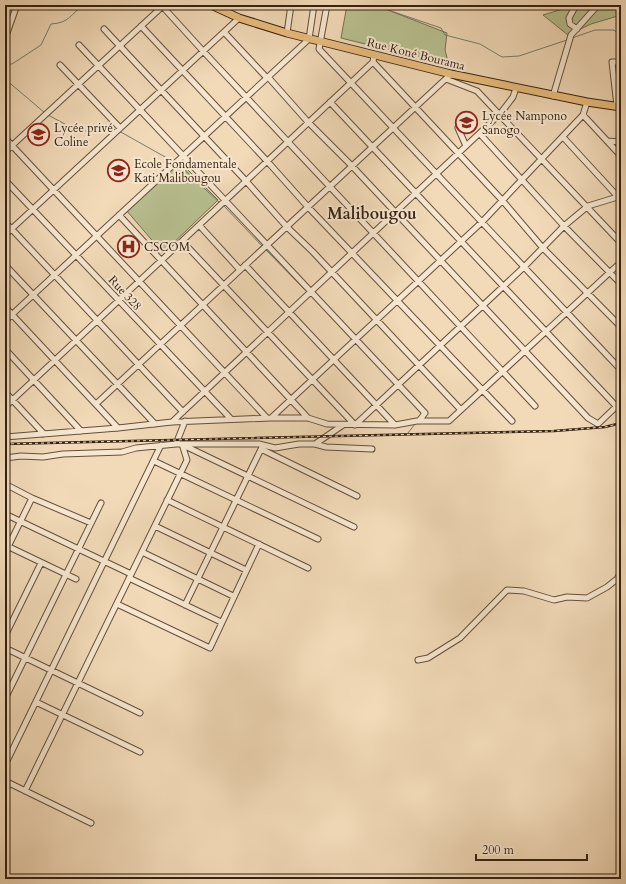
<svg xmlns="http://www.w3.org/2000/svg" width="626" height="884" font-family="Cardo,serif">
<rect width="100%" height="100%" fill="#f2dab8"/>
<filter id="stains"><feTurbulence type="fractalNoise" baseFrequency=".005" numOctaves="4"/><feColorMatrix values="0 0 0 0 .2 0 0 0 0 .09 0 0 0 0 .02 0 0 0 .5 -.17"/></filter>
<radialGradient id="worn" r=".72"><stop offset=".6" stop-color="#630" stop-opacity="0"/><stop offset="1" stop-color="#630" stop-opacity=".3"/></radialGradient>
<path fill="#b8c090" stroke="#767050" d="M347,5h28l72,28 -2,17 4,15 -108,-27z
M576,5h45v10l-30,9 -23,11 -25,-20z
M180,162l38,38 -55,53 -37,-43z"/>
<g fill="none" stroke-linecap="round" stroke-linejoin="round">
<path stroke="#737d6c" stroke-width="1" d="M386,5l5,6 50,17 4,7 35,9 22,13 17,-1 48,-16
M572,38l23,-8h19l7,7
M5,64h7l29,-19 10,-21c19,-1 19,-10 33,-19
M5,79l40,34
M48,115l30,16 38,-1
M119,131l55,31
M177,163l43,40
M223,205l39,41
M266,250l41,42
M408,433l7,-9"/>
<defs>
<path id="minor" d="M327,5l-8,44 302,321
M576,5l-7,13 1,6 7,5
M163,7l40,44 332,355
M141,26l126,135 41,46 204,214
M104,29l142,152 41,46 26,25 148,158
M224,32l43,46
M7,33l10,-28
M287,33l4,-28
M79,45l346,368 -6,8
M373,62l129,138 40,47 79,80
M60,65l60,63
M268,77l40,45 44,44 236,252 10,6 23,-22
M446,79l31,12 144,152
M553,96l18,-61 27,-30
M330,102l286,304
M617,106l-5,-44h9
M583,115l38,41
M458,128l8,18
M480,134l84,92 57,58
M563,137l57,62
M5,138l262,280
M607,141l14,1
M5,152l159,-147
M5,180l226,239
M119,215l189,203
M5,222l178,190
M199,225l41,45
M5,235l234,-217
M182,241l173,184 169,-158 40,-41 24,-20 33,-10
M5,265l150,159
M245,265l150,160
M5,307l113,121
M5,321l304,-282 5,-34
M5,349l76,82
M5,392l39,42
M96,404l355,-330
M5,407l368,-345 1,-7
M271,418h37l19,6 68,1 22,-4h32l172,-159
M172,422l328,-308 13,-17 3,-9
M5,437l113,-9 54,-6 99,-4 211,-196 101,-107 4,-13
M176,444l9,-23
M315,444l28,-19
M183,445l171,82
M261,449l96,47
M5,458l16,-2 22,1 20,-3 59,-2 14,-4 40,-4h83l16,4 24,-4h16l11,3 46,2
M154,461l164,78
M5,484l27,14 59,25
M167,500l141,68
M5,514l126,60
M155,526l91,44
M5,545l71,34
M142,552l91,44
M5,553l27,-55
M129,578l92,44
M117,604l93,44 49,-104
M185,605l78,-160
M5,636l36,-73
M5,648l135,65
M418,660l10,-2 32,-20 47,-48 17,1 30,9 13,-3 20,1 20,-11 10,-8 4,-7
M5,699l96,-196
M36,702l104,50
M5,765l156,-320
M5,781l86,42
M25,791l162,-331 -5,-16"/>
<path id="highway" d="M211,5l28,13 48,15 164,41 136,28 34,5"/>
</defs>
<use href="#minor" stroke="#644f3b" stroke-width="7"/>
<use href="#highway" stroke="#352111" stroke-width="9"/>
<use href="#minor" stroke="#f7e7d1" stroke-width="5"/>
<use href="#highway" stroke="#e9bd7c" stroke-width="7"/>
<defs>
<path id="rail" d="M5,444l549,-13 51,-4 16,-4"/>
</defs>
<use href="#rail" stroke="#352111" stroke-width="2.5"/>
<use href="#rail" stroke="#f7e7d1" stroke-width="1" stroke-dasharray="3" stroke-linecap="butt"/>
</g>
<defs>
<symbol id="school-ring" viewBox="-11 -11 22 22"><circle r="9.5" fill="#f7e7d1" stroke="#8f2418" stroke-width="1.5"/><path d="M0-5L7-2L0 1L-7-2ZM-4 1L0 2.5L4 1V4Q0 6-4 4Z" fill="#8f2418"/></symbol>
<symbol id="hospital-ring" viewBox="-11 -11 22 22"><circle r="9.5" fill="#f7e7d1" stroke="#8f2418" stroke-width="1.5"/><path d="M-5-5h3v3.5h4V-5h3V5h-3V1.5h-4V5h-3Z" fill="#8f2418"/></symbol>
</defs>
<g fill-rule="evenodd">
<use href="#school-ring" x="454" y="110" width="25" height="25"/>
<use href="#school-ring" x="26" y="122" width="25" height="25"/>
<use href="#school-ring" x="106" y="158" width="25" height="25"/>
<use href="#hospital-ring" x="116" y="234" width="25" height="25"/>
</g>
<g text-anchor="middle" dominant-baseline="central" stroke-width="4" stroke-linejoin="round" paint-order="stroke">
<g font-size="12" fill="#352111" stroke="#f7e7d1">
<text transform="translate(416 54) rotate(14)">Rue Koné Bourama</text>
<text transform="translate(125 293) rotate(47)">Rue 328</text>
</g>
<g font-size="12" fill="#352111" stroke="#f7e7d1" text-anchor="start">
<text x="482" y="116">Lycée Nampono<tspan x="482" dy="14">Sanogo</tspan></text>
<text x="54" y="128">Lycée privé<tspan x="54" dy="14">Coline</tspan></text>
<text x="134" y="164">Ecole Fondamentale<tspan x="134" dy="14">Kati Malibougou</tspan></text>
<text x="144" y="247">CSCOM</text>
</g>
<g font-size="16" font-weight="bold" fill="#352111" stroke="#f7e7d1">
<text x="372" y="214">Malibougou</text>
</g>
</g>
<rect width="626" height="884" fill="none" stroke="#f2dab8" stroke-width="20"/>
<rect x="6" y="6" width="614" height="872" fill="none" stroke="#352111" stroke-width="2"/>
<rect x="10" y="10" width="606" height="864" fill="none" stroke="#352111"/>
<path d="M476 854v6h111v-6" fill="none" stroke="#352111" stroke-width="2"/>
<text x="482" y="854" font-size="12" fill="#352111" stroke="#f7e7d1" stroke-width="3" paint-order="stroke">200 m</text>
<rect width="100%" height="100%" filter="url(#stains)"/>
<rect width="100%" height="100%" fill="url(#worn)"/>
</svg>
